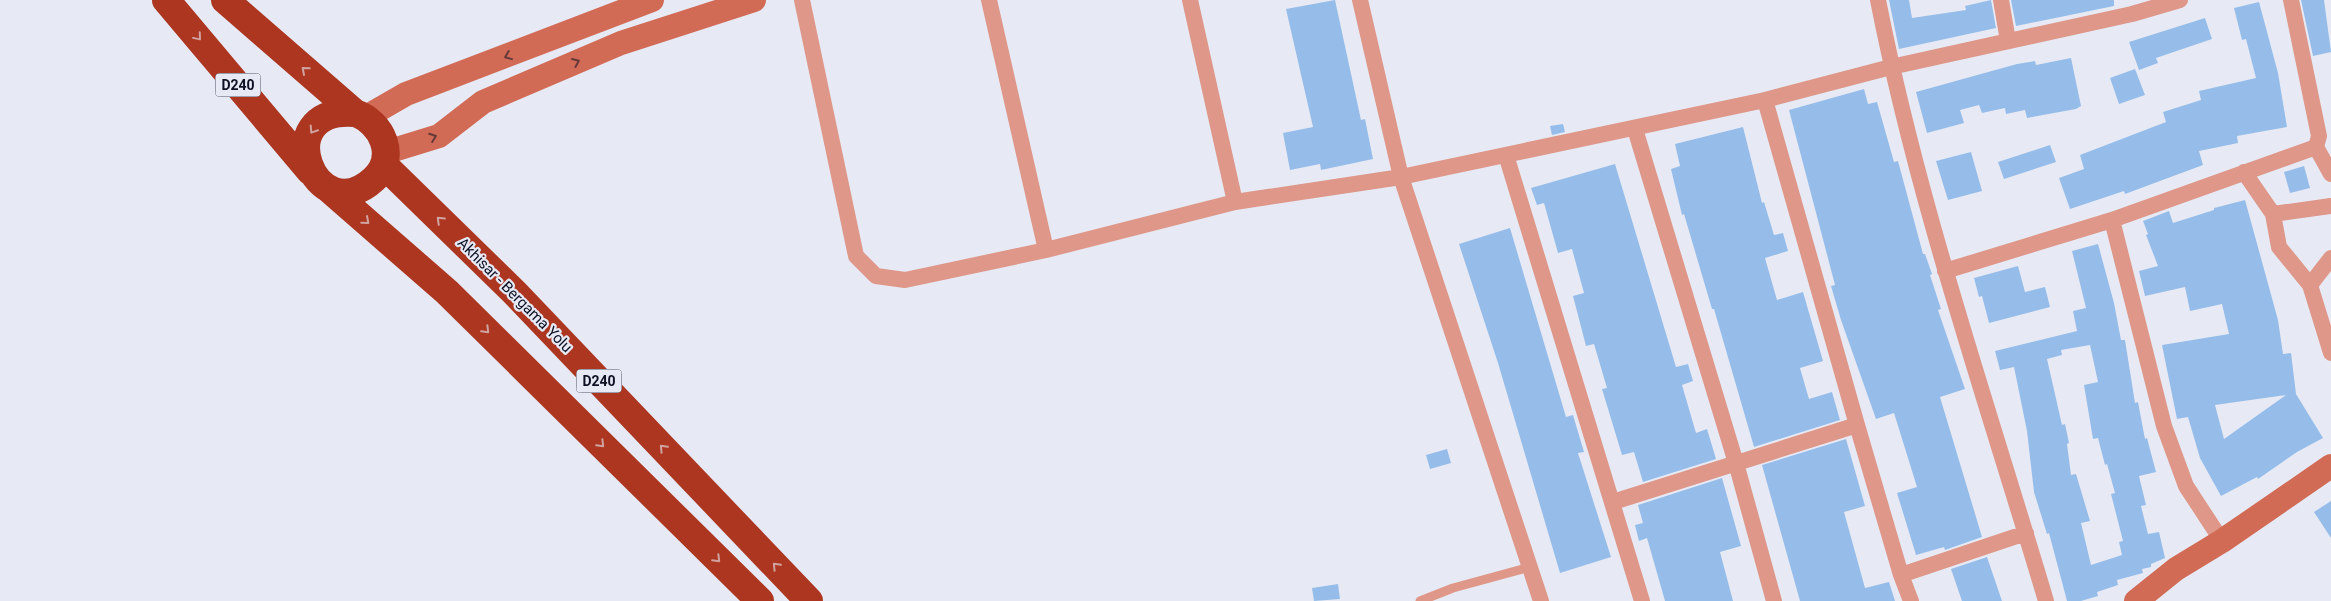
<svg xmlns="http://www.w3.org/2000/svg" width="2331" height="601" font-family="Roboto,sans-serif">
<rect width="100%" height="100%" fill="#e7eaf5"/>
<path fill="#96bde9" fill-rule="evenodd" d="M1335,0l26,120 4,-1 8,40 -52,11 -1,-6 -30,6 -7,-37 30,-6 -27,-118z
M1889,0h20l3,18 54,-8 -1,-4 26,-6 5,28 -97,21z
M2011,0h103v6l-98,20z
M2301,0h23l7,52 -18,4z
M2259,2l19,71 9,54 -50,9 1,7 -39,8 4,14 -78,29 -1,-3 -54,18 -11,-31 25,-9 -4,-14 86,-33 -3,-10 38,-12 -2,-9 57,-13 -10,-39 -4,1 -8,-32z
M2205,18l7,21 -56,19 2,5 -19,7 -10,-28z
M2071,58l10,48 -5,3 -49,9 -2,-8 -19,4 -1,-6 -23,5 -3,-8 -19,5 4,13 -37,10 -11,-41 101,-28 18,-3 1,4z
M2135,69l10,26 -26,9 -9,-26z
M1864,89l4,15 9,-2 17,60 4,-1 25,93h2l7,20 -2,1 11,34 -3,1 27,79 -25,8 42,140 -37,13 -1,-3 -28,8 -19,-62 20,-6 -23,-74 -18,6 -35,-99 -10,-34 4,-1 -46,-175z
M1563,124l2,8 -13,3 -2,-9z
M1743,127l19,76 2,-1 10,33 9,-2 5,18 -23,7 12,42 26,-8 20,69 -23,7 9,31 23,-7 8,28 -86,27 -40,-138h-2l-28,-95 -2,1 -11,-46 9,-3 -5,-22z
M2050,145l6,17 -52,17 -6,-17z
M1971,152l11,39 -34,9 -12,-39z
M1615,164l61,203 12,-3 5,17 -11,4 14,48 11,-4 9,30 -73,23 -9,-30 -12,3 -20,-66 5,-1 -13,-44 -8,2 -13,-50 11,-3 -12,-44 -14,4 -14,-50 -7,2 -6,-17z
M2304,166l6,22 -20,5 -6,-21z
M2245,200l33,120 5,34 8,-1 5,41 27,44 -26,14 -39,27 -1,-2 -36,19 -21,-38 -12,-41 -11,2 -15,-74 67,-11 -7,-30 -32,7 -5,-24 -40,9 -6,-25 19,-5 -12,-31 2,-1 -5,-13 26,-10 4,12 41,-13v-2zM2286,395l-62,44 -9,-34z
M1510,228l56,189 7,-2 11,37 -6,1 33,104 -51,16 -62,-210 -39,-119z
M2098,244l16,59 7,37h4l10,63 3,-1 7,37 2,-1 9,34 -17,4 7,29 -5,1 7,28 11,-2 6,26 -14,6v3l-9,2 1,4 -26,7 1,5 -21,7 1,4 -17,5h-14l-18,-68 -2,1 -13,-42 -7,-61 -13,-64 -14,3 -5,-19 82,-20 -4,-20 13,-3 -14,-57zM2090,345l8,37 -14,3 9,54 5,-1 7,27 2,-1 8,29 -4,1 12,47 -4,1 3,13 -31,10 -10,-42 9,-2 -14,-47 -5,1 -4,-31 2,-1 -4,-19 -3,1 -15,-66 15,-4 -1,-5z
M2018,266l7,26 20,-5 5,20 -61,16 -7,-27 -3,1 -5,-19z
M1846,439l19,67 -21,6 21,76 24,-6 6,19h-95l-38,-136z
M1447,449l4,14 -21,6 -4,-14z
M1722,478l19,68 -21,6 13,49h-68l-18,-63 -8,3 -4,-16 8,-2 -5,-18z
M2331,501v37l-17,-26z
M1987,557l15,44h-40l-11,-32z
M1338,584l2,15 -26,2 -2,-13z"/>
<g fill="none" stroke-linecap="round" stroke-linejoin="round">
<path stroke="#de9788" stroke-width="9" d="M1420,601l33,-13 77,-21"/>
<path stroke="#de9788" stroke-width="16" d="M802,0l54,256 20,20 29,4 141,-30 189,-48 166,-25 364,-77 126,-33 241,-53 48,-14
M989,0l57,250
M1190,0l45,202
M1360,0l41,177 140,424
M1878,0c40,204 109,402 168,601
M2001,0l7,41
M2291,0l28,136 -3,11 15,27
M1765,100l92,325 44,150 10,26
M1635,129l101,334 38,138
M1506,155l136,446
M2244,172l29,42 6,33 31,38 21,68
M2273,214l58,-8
M2112,220l52,206 22,60 36,55
M1945,271l167,-51 204,-73
M2310,285l21,-27
M1613,502l244,-77
M1901,575l125,-42"/>
<path stroke="#d26b56" stroke-width="24" d="M366,117l40,-23 246,-94
M387,152l52,-16 44,-34 138,-59 133,-43
M2136,601l40,-32 46,-28 109,-75"/>
<path stroke="#ad3620" stroke-width="28" d="M166,0l144,171
M225,0l130,113c27,9 43,44 19,66 -59,55 -108,-73 -19,-66
M384,165l130,127 295,309
M329,189l118,103 313,309"/>
</g>
<defs><path id="oneway-chevron" d="M-2-3.5L2.5 0L-2 3.5" fill="none" stroke-width="1.6" stroke-linecap="round" stroke-linejoin="round" transform="scale(1.25)"/></defs>
<g stroke="#d0a2a0">
<use href="#oneway-chevron" transform="translate(198 37) rotate(50)"/>
<use href="#oneway-chevron" transform="translate(305 70) rotate(-139)"/>
<use href="#oneway-chevron" transform="translate(313 130) rotate(123)"/>
<use href="#oneway-chevron" transform="translate(440 220) rotate(-136)"/>
<use href="#oneway-chevron" transform="translate(366 221) rotate(41)"/>
<use href="#oneway-chevron" transform="translate(486 330) rotate(45)"/>
<use href="#oneway-chevron" transform="translate(601 444) rotate(45)"/>
<use href="#oneway-chevron" transform="translate(663 448) rotate(-134)"/>
<use href="#oneway-chevron" transform="translate(717 559) rotate(45)"/>
<use href="#oneway-chevron" transform="translate(776 566) rotate(-134)"/>
</g>
<g stroke="#66393a">
<use href="#oneway-chevron" transform="translate(508 56) rotate(158)"/>
<use href="#oneway-chevron" transform="translate(576 62) rotate(-23)"/>
<use href="#oneway-chevron" transform="translate(433 137) rotate(-20)"/>
</g>
<g text-anchor="middle" dominant-baseline="central" stroke-width="4.5" stroke-linejoin="round" paint-order="stroke">
<g fill="#e7eaf5" stroke="#4e5262" stroke-width="1">
<rect x="215.5" y="73.5" width="45" height="23" rx="4"/>
<rect x="576.5" y="369.5" width="45" height="23" rx="4"/>
</g>
<g font-size="14" font-weight="bold" fill="#0d1123">
<text x="238" y="85">D240</text>
<text x="599" y="381">D240</text>
</g>
<g font-size="15" fill="#0d1123" stroke="#e7eaf5">
<text transform="translate(515 295) rotate(45)">Akhisar - Bergama Yolu</text>
</g>
</g>
</svg>
